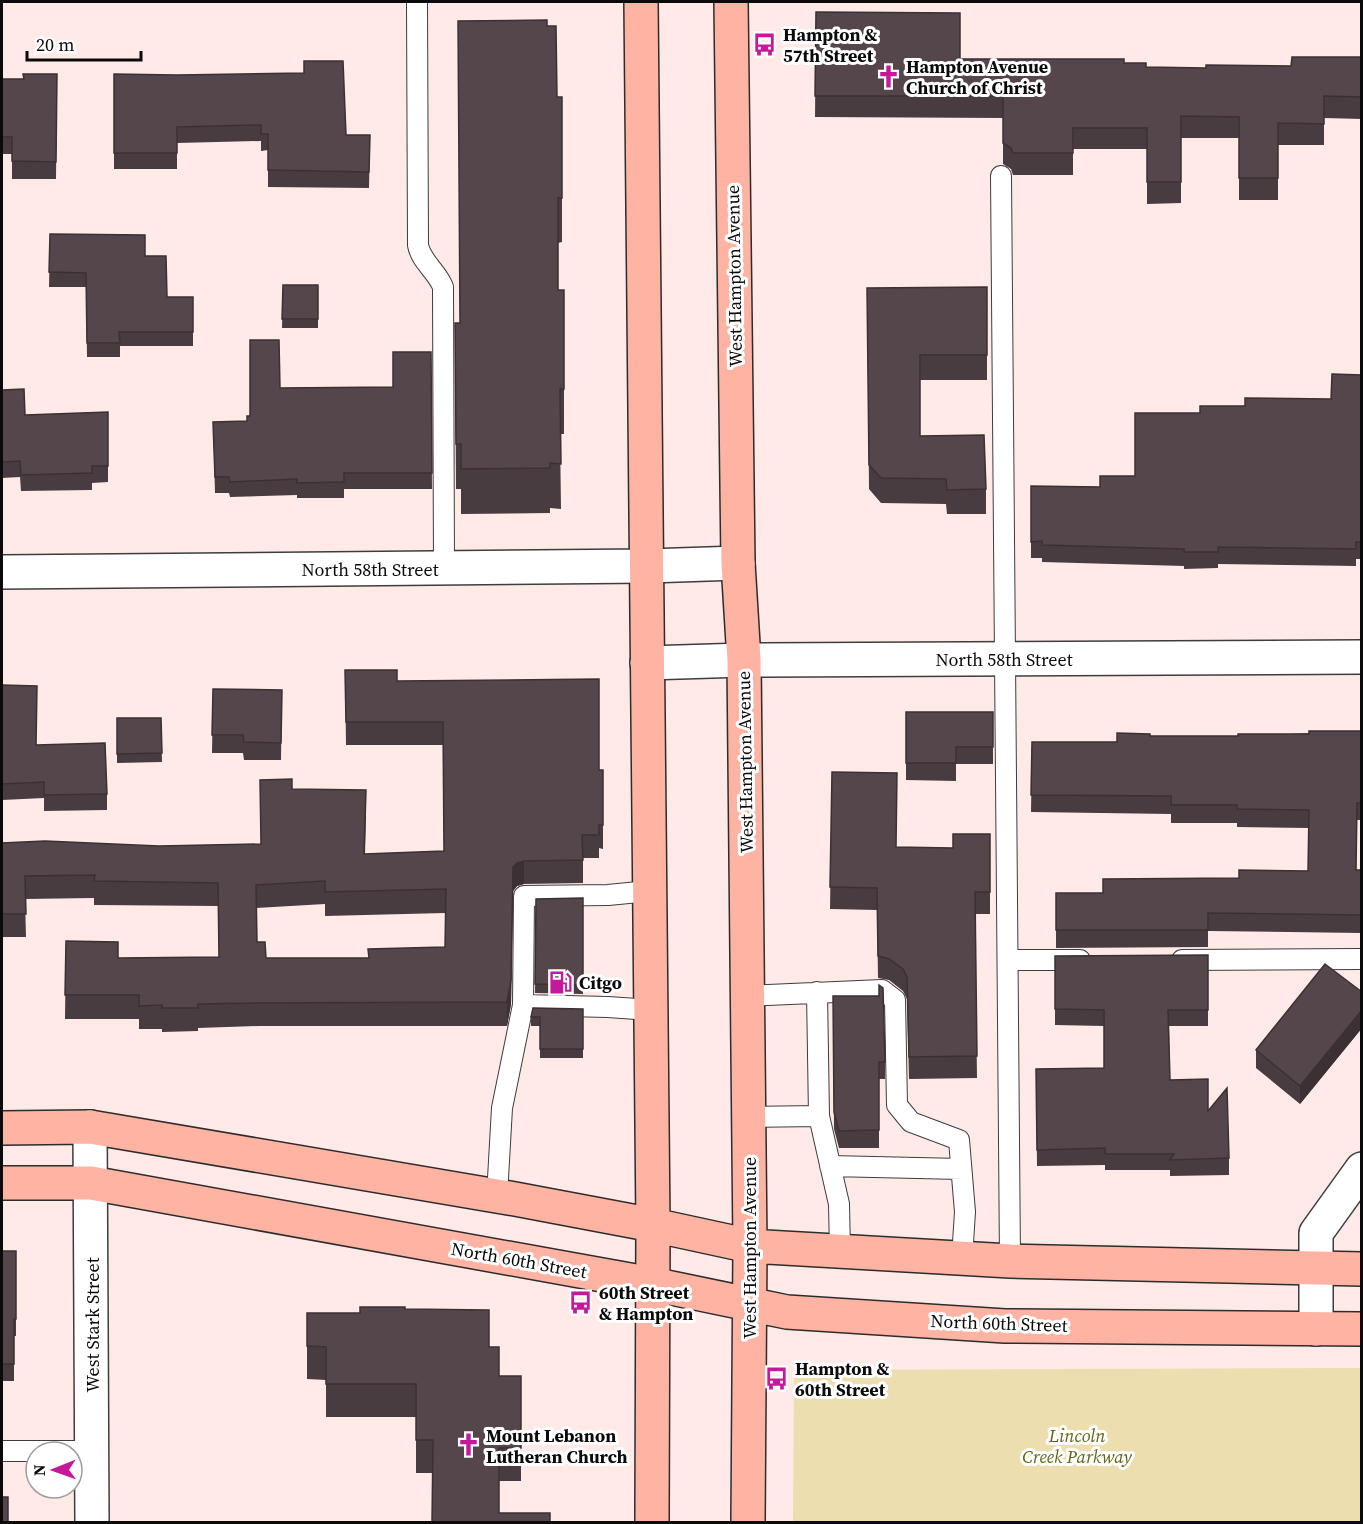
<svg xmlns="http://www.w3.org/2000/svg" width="1363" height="1524" font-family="'Source Serif 4',serif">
<rect width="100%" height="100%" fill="#ffeae8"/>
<path fill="#ecdeaf" d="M1361,1368v154h-568l1,-152z"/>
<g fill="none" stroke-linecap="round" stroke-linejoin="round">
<defs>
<path id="lane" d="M417,2l1,243c3,17 19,26 25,42l1,281
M1001,176l9,1085
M1008,960h72
M1182,960l180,-1
M747,996l135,-6 13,10 2,105 14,17 48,18 6,72 -3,46
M523,1005l85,2 43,3
M819,1116l20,88 1,47
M749,1117l70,-1 -2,-124
M830,1166l131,3
M497,1196l5,-88 21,-103 1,-109 84,-1 41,-4
M2,1451h91"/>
<path id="street" d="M2,572l646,-6 90,-3
M647,663l97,-3 618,-3
M90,1127l2,395
M1316,1329v-96l46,-64"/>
<path id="secondary" d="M641,2l12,1223 -1,297
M731,2l7,561 6,97 6,586 -2,276
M2,1128l88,-1 425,72 138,26 97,21 260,15 352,8
M2,1183h89l561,101 135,28 218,14 357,3"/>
</defs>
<use href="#lane" stroke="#3d3d3d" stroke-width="22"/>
<use href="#street" stroke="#3d3d3d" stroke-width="36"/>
<use href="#secondary" stroke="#2c2c2c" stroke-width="36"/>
<use href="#lane" stroke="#fff" stroke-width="20"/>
<use href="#street" stroke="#fff" stroke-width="33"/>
<use href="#secondary" stroke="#ffb3a3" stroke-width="33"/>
</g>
<path fill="#483c40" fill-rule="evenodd" d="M816,12l144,47 164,4 22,4 60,1 85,-2 71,-9v62l-38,-1v27h-46v55h-39v-62h-58v65l-34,1v-55h-74v26h-60l-2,-6 -8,-5v-46l-188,-1z
M547,26l10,71h5v145l-4,1v47h6v144h-4l1,75 -11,-1v5l-89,1v-25h-5l-1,-166h5z
M57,74l-1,105h-44v-25h-10v-75h22z
M114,74l232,61h24l-1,53 -101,-1v-37l-7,1v-10l-84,2v26h-63z
M50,234l95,22 22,41h26v49h-73v11h-33l-1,-70h-37z
M283,285h35v43h-36z
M987,287v93h-67v56l66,53v25h-39l-1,-10 -65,-1 -12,-14 -2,-201z
M431,352l1,137h-88v9h-47v-3l-67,2 -1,-4h-14l-2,-71 34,-1 3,-5 30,-28 113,-1z
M1362,375v184h-6v7l-138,-2v4l-34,1v-3l-142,-4v-4h-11v-72l69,1 35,-11 65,-63 45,-7 86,-7z
M2,390l23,25 83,-3v70l-16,1v7l-71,1 -1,-14 -18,1z
M345,670l52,11 202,89h4v79l-4,-1v10h-16v25l-59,1 -7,2 -4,5 -2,113 -4,22h-249l-60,2v3l-36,1v-3h-23v-10h-74l1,-78 52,17 101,-1 -1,-51 -124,-1v-7l-69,1 1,38h-24v-94l157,3 102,-2 31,-55 74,25 -1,40 79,-3 -1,-106h-97zM325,904v12l120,-3v34l-76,11h-103l-9,-16 -1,-34z
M2,685l34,60 71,49v16l-63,1v-13l-42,2z
M213,689l69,1 -1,70h-37l-1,-7h-31z
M906,712h87v52h-37v17l-50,-1z
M117,718h44l1,44 -45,1z
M1362,731v89h-5l-1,50h5v63l-153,-2v16l-152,1v-55h47l205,-22 1,-43 -72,-1v-4h-66v-9l-140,-2 1,-70h85l33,-6h88z
M832,772l64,75 57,1 37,-14v80h-15l2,164 -68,1 -2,-80 -4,-8 -14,-11 -11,-2 -1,-68 -47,-1z
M583,898v96l-48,-1 1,-94z
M1208,955v71h-39l1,54 38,31 21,47v17l-59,1v-6h-65v-5l-68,1 -1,-97 68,-1v-42l-49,-1v-69z
M1362,992v36l-62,76 -44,-36v-18z
M583,1009v49h-43v-32h-9v-9z
M833,1014l52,48v17h-6v69h-40l-5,-19z
M2,1251h14v85h-2v45h-12z
M405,1309l84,38 10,29h22v105h-22l-67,41 1,-49h-17v-56h-90v-37l-19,-1v-66h53z"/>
<path fill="#3b3134" d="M524,861v23l-7,2 -4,5 -2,113 -4,22v-24l6,-135 4,-4z
M1362,1010v18l-62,76v-18z"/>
<path fill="#54464a" stroke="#3b3134" stroke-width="1.5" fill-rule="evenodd" d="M816,12l144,1v46h164v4h22v4l60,1v-3l85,1 1,-9h70v40l-38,-1v28l-46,-1v55h-39v-61l-58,-1v66h-34v-54h-74v25h-60l-2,-5 -8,-5v-47h-188z
M547,20v6h9l1,71h5v101h-4v92h6v99h-4l1,75 -11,-1v5l-89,1v-25h-5l-1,-121h5l-2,-302z
M304,61h39l3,74h24l-1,37 -101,-2v-36h-7v-9l-84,2v26h-63v-79l63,1 127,-2z
M23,74h34l-1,88 -44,-1v-24h-10v-58h22z
M50,234l95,1v21h21l1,41h26v35h-74l1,11h-33l-1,-70 -37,-1z
M283,285h35v34h-36z
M987,287v68h-67v81l64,-1 2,54 -39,1 -1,-11 -65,-1 -12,-13 -2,-177z
M250,340h29l1,48 113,-1v-35h38l1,121h-88v9l-47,1v-4l-67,3 -1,-5h-14l-2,-55 34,-1v-5h3z
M1332,374l30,1v167h-6v7l-138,-2v5h-34v-3l-142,-4v-4l-11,1v-56l69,1v-11h35v-63h65v-7h45v-8l86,1z
M24,389l1,26 83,-3v54h-16v7l-71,2 -1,-14 -18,1v-72z
M345,670h52v11l202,-2v91h4v55h-4v10h-17l1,25 -59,1 -7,2 -4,4 -2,113 -4,22 -249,1 -60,1v4h-36v-3l-23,1v-11h-74l1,-54 52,1v16l101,-1 -1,-74 -124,-2 1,-6 -70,1 1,38h-24v-71l43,-2 114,5 102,-2 -1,-64 32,-1v10l74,1 -2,64 80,-3 -1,-129h-97zM325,881v11l121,-3 -1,58 -77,2 1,9h-103l-1,-16h-8l-1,-57z
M2,685l35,1 -1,59 69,-2 2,51 -63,1v-13l-42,2z
M213,689l69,1 -1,53 -37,-1 -1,-7h-31z
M906,712h87v35h-37v16h-50z
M117,718h44l1,35 -45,1z
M1309,731h53v72h-5l-1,67h5v45l-153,-2v17h-152v-37h47v-14l136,-1v-8l69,1 1,-61 -72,-1v-4h-66v-9l-140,-1 1,-53h85v-9l33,1v2h88v-2h71z
M832,772l65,1 -1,74 57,1v-14h37v58h-15l2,164 -68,1 -2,-80 -4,-8 -14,-10 -11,-3 -1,-68 -47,-1z
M583,898v87l-48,-1 1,-85z
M1208,955v55h-40l2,70 38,-1v32l19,-23 2,70 -59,2 4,-6h-69v-6l-68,2 -1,-81 68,-1v-58l-49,-1v-53z
M1325,964l37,28v18l-62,76 -44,-36z
M879,985l4,3 2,74h-6v68l-40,1 -5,-19 -1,-116h46z
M533,1008l50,1v40h-43v-32h-9z
M2,1251h14v68h-2v45h-12z
M360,1307h45v2l84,1v37h10v29h22v72h-22v65h51v9h-118l1,-82h-17v-56h-90v-37l-19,-1v-33h53z
M2,1497h6v25h-6z"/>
<defs>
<symbol id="bus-bare" viewBox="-9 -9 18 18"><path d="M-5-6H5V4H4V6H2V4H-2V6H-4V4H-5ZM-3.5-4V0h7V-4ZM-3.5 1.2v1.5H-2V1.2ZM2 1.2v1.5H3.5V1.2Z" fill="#c4199b" stroke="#fff" stroke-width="2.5" paint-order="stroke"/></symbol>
<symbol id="church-bare" viewBox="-9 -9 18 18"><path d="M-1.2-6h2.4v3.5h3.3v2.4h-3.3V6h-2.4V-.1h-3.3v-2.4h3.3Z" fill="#c4199b" stroke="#fff" stroke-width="2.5" paint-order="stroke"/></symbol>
<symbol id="fuel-bare" viewBox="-9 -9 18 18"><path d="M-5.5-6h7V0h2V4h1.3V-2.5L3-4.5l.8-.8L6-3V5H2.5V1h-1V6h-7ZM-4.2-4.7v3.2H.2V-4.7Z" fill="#c4199b" stroke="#fff" stroke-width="2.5" paint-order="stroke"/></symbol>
</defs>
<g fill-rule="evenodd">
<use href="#bus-bare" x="748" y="28" width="33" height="33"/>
<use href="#church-bare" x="872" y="60" width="33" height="33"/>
<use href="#fuel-bare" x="544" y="966" width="33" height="33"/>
<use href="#bus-bare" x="564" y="1286" width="33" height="33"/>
<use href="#bus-bare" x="760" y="1362" width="33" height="33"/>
<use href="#church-bare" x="452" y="1428" width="33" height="33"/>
</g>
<g text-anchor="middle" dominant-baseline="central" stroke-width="6" stroke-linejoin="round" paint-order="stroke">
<g font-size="18" font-weight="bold" fill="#0a0a0a" stroke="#fff" text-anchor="start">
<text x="783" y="34">Hampton &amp;<tspan x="783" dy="21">57th Street</tspan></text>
<text x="906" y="66">Hampton Avenue<tspan x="906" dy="21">Church of Christ</tspan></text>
<text x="579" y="982">Citgo</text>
<text x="599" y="1292">60th Street<tspan x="599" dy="21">&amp; Hampton</tspan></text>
<text x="795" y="1368">Hampton &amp;<tspan x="795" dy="21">60th Street</tspan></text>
<text x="486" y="1435">Mount Lebanon<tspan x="486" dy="21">Lutheran Church</tspan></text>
</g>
<g font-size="18" fill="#0a0a0a" stroke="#fff">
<text transform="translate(734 276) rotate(-91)">West Hampton Avenue</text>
<text x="370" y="569">North 58th Street</text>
<text x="1004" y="659">North 58th Street</text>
<text transform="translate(745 762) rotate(-91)">West Hampton Avenue</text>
<text transform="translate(749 1248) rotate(-90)">West Hampton Avenue</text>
<text transform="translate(519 1260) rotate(10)">North 60th Street</text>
<text transform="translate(999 1323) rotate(2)">North 60th Street</text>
<text transform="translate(92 1325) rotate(-90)">West Stark Street</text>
</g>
<g font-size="18" font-style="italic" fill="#5f6617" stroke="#fff">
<text x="1077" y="1435">Lincoln<tspan x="1077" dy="21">Creek Parkway</tspan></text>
</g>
</g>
<rect width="1363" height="1524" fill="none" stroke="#0a0a0a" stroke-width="6"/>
<g transform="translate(54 1470) rotate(269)"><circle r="28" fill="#ffffff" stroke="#9d9d9d" stroke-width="1.5"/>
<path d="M0-4.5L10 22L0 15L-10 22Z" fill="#c4199b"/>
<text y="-9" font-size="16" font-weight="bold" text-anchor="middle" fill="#0a0a0a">N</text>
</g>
<path d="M27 51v9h114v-9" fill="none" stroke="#0a0a0a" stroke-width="3"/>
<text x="36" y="51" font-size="18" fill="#0a0a0a" stroke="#ffffff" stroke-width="4.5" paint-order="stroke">20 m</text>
</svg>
